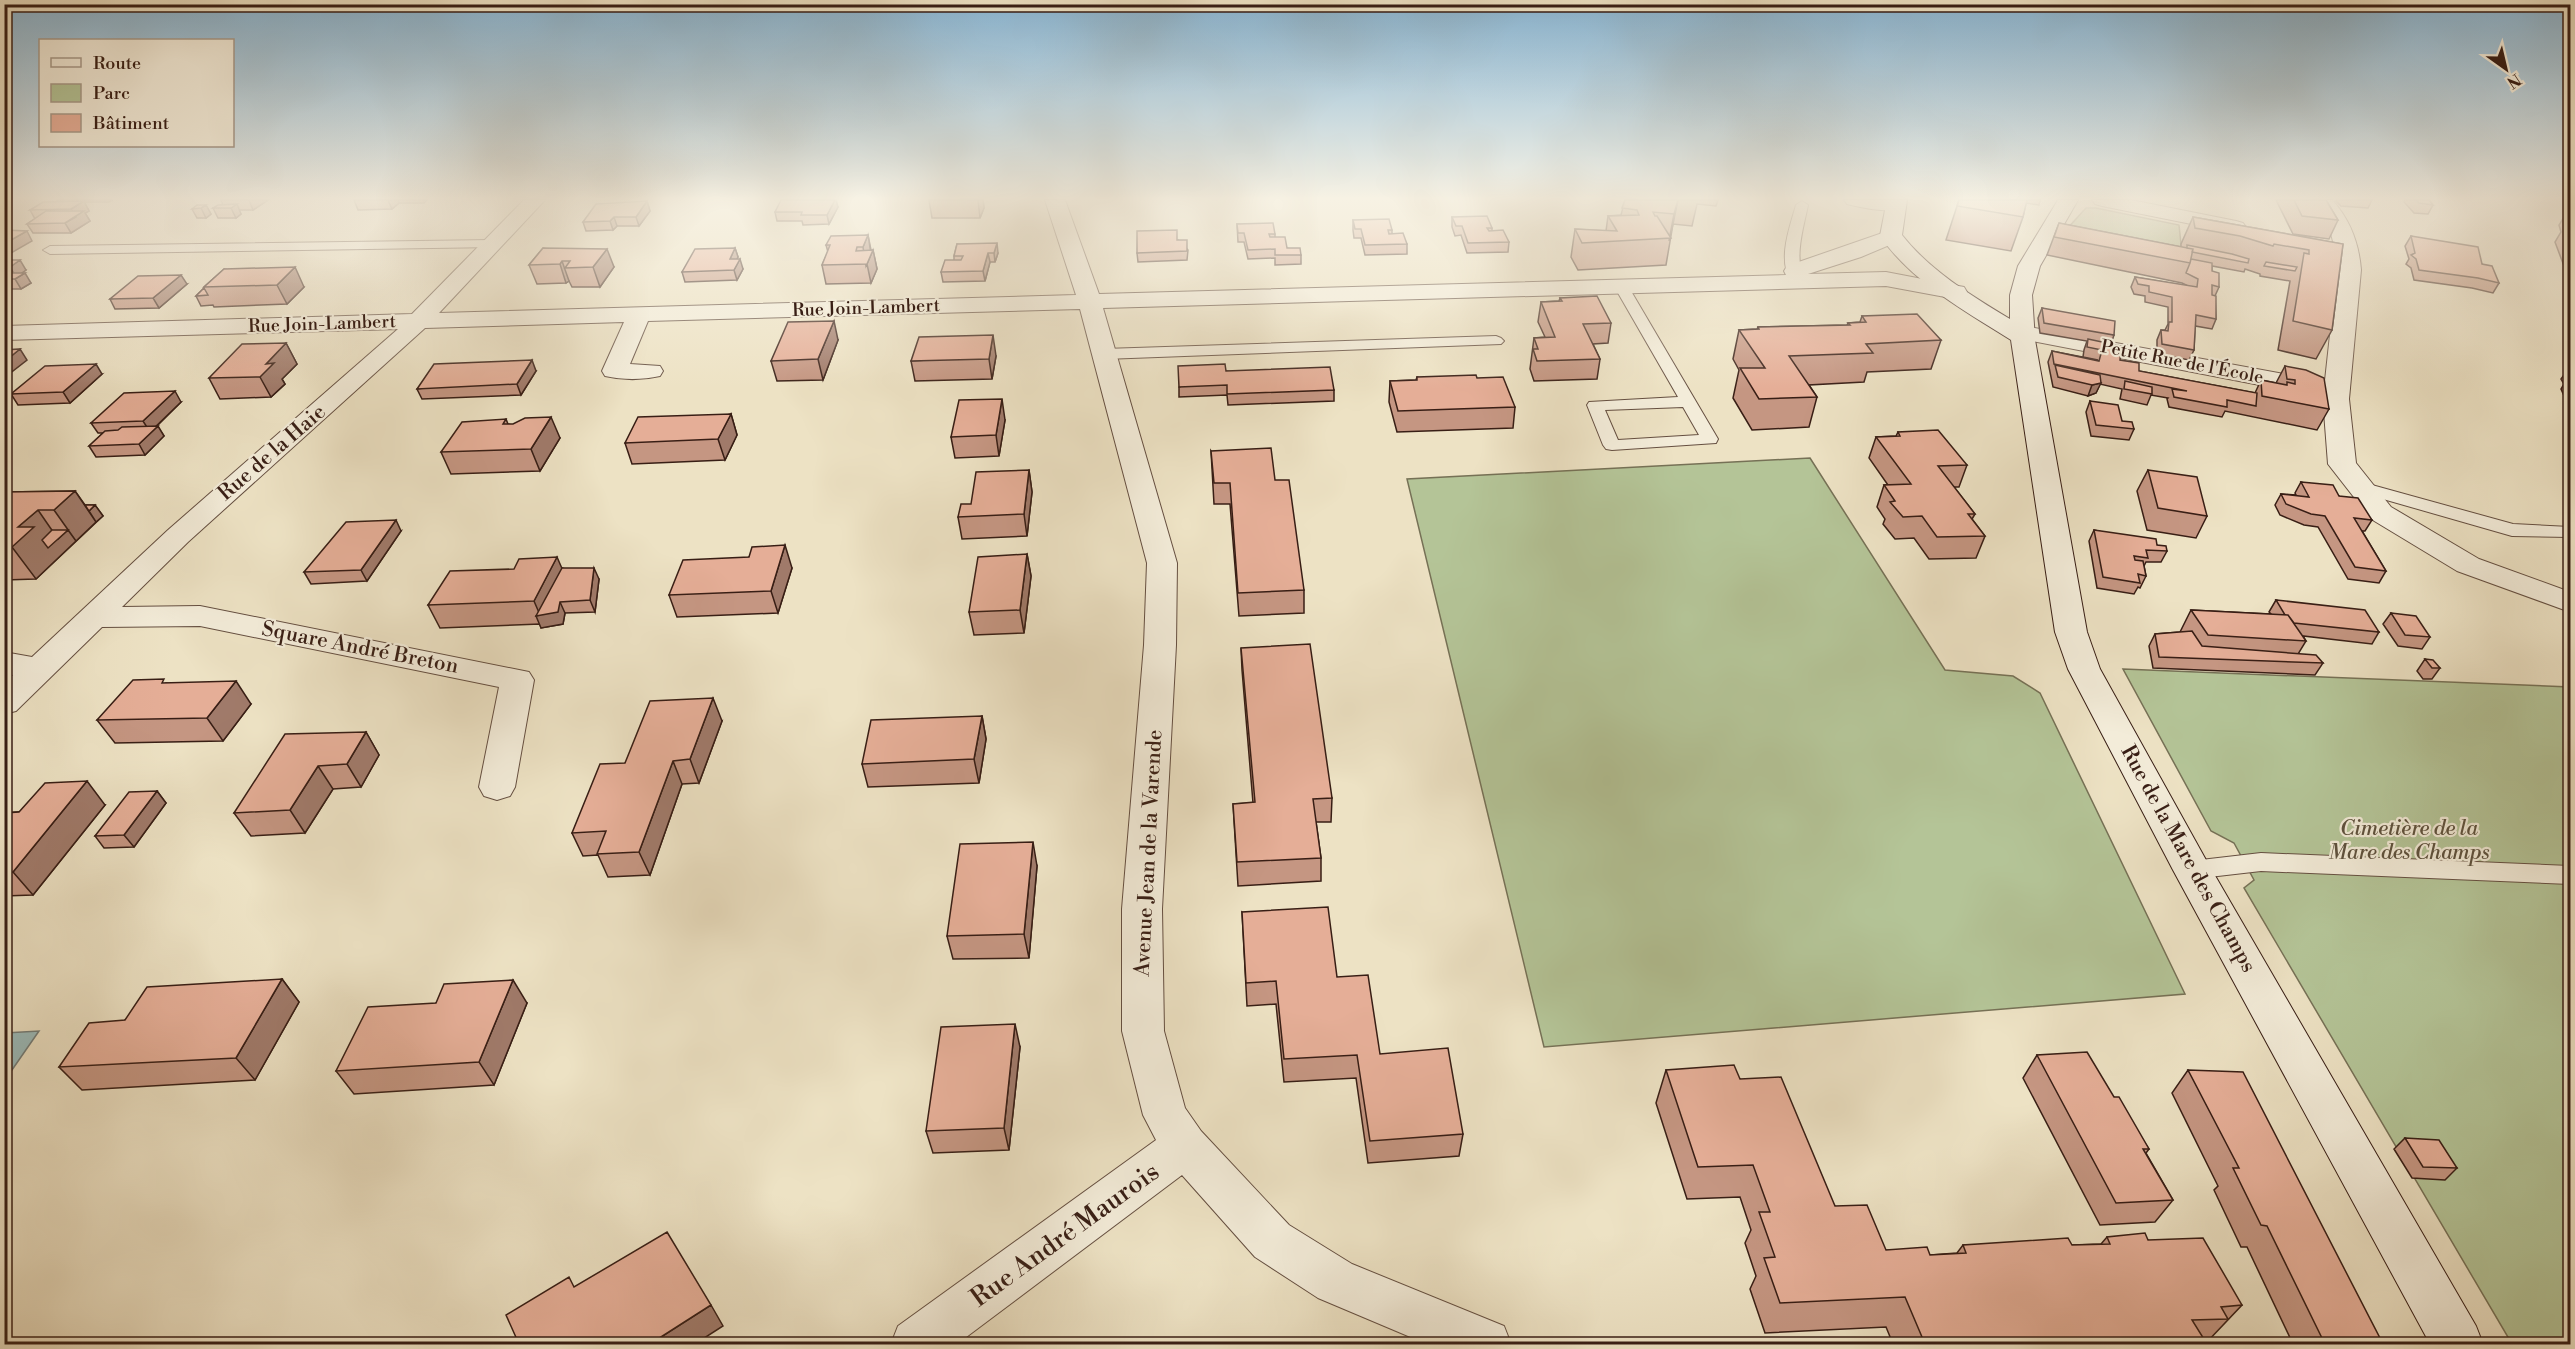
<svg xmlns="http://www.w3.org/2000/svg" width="2575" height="1349" font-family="'Libre Bodoni',serif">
<rect width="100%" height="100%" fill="#ede2c4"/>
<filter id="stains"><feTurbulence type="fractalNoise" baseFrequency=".00333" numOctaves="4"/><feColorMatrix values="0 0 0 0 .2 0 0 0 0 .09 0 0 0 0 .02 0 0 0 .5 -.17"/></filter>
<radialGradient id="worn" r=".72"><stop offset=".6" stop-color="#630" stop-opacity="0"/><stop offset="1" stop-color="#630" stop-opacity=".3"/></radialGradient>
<path fill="#b4c497" stroke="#767156" stroke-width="1.5" d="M2086,208h10l83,17 3,29 -126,-13z
M1810,458l135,212 68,6 27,17 145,301 -641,53 -137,-568z
M2123,669l447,18v657h-58l-268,-456 10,-8 -20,-37 -23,-12z"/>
<path fill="#9bbcbc" stroke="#737d79" stroke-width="1.5" d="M39,1031l-34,49v-47z"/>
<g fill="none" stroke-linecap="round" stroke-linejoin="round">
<defs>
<path id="lane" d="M1802,201l6,4c-5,25 -14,51 -4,76l-7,4 -5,-1c-15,-24 -3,-54 4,-79z
M492,240l7,4 -2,3 -447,7 -7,-4 7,-4z
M1621,282l7,4 90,153 -2,4 -104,7 -6,-1 -3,-4 -16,-40 2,-3 89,-5 -64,-111zM1683,407l16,28 -81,5 -13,-30z
M1496,336l5,2 3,3 -3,3 -397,15 -8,-5 8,-5z
M2361,482l152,42 57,3v10l-58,-1 -157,-45 -3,-4 3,-4z
M2261,853l309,13v18l-309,-13 -69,8 -9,-2 -3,-7 3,-7 9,-2z"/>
<path id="street" d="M524,200h21l-106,113 637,-18 -31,-95h20l34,94 687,-19 -2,-4 3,-5 104,-36 8,1 3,5 -3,5 -38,16 -53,17 78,-2 78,15 3,5 -3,5 -8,2 -70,-13 -783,22 74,255 -1,82 -14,264 2,122 21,77 16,23 88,94 63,39 152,62 7,18h-84l-109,-46 -63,-41 -73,-82 -225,169h-66l7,-18 258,-186 -13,-25 -21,-84v-122l22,-264 3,-82 -67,-254 -432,12 -18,43 30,2 3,5 -3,5c-17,4 -38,4 -55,0l-3,-5 22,-49 -199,6 -237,214 -66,65 78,-1 329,66 5,8 -19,107 -5,9 -13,4 -13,-4 -5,-9 20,-100 -299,-61 -98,1 -86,84 -12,3v-31l9,-8 -9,-1v-22l28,5 136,-127 230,-201 -394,11v-14l408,-12z
M1844,200h55l7,5 -3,4c-16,4 -40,-1 -56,-5z
M2092,200h39l105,21 7,2 3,4 -3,4 -7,2 -134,-27 -7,-2z
M2310,200h22l2,2c17,20 25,42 27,68l-12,129 7,64 35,44 88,52 91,33v20l-113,-41 -86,-52 -43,-55 -5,-65 15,-138 -10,-39z
M2024,326l282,52 9,3 4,5 -4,5 -9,3 -290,-56 -4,-5 4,-5z"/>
<path id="secondary" d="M1887,200h20l-5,35c28,36 70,61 108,84v-24l8,-29 40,-66h20l-38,66 -8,29 3,45 52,292 13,37 106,191 270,466 7,18h-53l-257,-474 -105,-201 -13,-37 -44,-292c-46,-29 -99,-58 -131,-104z"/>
</defs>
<use href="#lane" stroke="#654f41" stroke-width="2"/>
<use href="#street" stroke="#654f41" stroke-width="2"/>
<use href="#secondary" stroke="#381e15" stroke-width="2"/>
<use href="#lane" fill="#f3ecd9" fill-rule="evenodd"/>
<use href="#street" fill="#f3ecd9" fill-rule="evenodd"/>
<use href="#secondary" fill="#f3ecd9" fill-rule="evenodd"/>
</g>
<path fill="#c59682" stroke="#381e15" stroke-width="1.5" d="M57,200h56l-4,2h-25l5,9 -4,2 5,8 -19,12h-38l-6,-9 8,-5 -5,-9 28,-8z
M221,200h47l-15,10h-14l2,4 -5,4h-18l-5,-10 10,-3z
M354,200h73l-3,3h-25l-7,6 -34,1z
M929,200h54l1,8 -4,10h-48z
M1625,200h93l-2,6 -19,-2 -5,22 -19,-2 -7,41 -88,5 -7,-13 4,-28 31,2 2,-15 13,-1z
M1959,200h81l-1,5 -13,-2 -3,14 -12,34 -65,-11z
M2276,200h50l12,20 -9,19 -36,-5z
M2337,200h35l-4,8 -27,-2 -5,-5z
M2405,200h24l4,5 -5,9 -14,-1 -10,-11z
M647,201l3,10 -11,15h-22l-4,4 -27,1 -3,-9z
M206,205l5,9 -5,4h-9l-5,-9z
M838,207l-9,17 -26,1 -1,-4h-25l-2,-9z
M2570,207h1v60l-7,-1 -9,-24 6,-10 -2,-7z
M1452,217l40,11v3l17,11 -1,10 -41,1 -6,-18 -6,1 -3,-9z
M2193,217l150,27 -11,86 -16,29 -38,-9 12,-69 -30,-5v-2l-15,-5 -1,3 -32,-6v5l7,16 -4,9 1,23 -4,10 -17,-3 -1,24 -5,10 -32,-6v-14l4,-10h4l3,-6v-17l-23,-5v-6l-11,-2 -3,-7 4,-10 53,9 -6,-3 -135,-28 12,-32 122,24v-3z
M1353,220l39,10v3l15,11v10l-42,1 -4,-17h-7l-1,-8z
M1237,224l38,10v3l12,11 14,7v9l-26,1v-7l-27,1 -4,-17h-6z
M868,235l3,15h2l4,19 -6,14 -45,1 -4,-19 6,-13 -2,-7z
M2411,236l71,28 17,19 -6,10 -21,-5 -58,-8 -3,-12 -5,-4 3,-5 -4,-13z
M1178,240l10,10 -1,10 -49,2 -1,-9z
M957,244l41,9 -3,9h-5l-5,19 -42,1 -2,-10 13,-12v-4z
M543,248l71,19 -14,20h-28l-3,-6 -3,2 -29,1 -8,-19z
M735,248l3,9 -1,2 6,10 -6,11 -52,2 -3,-10z
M4,260l22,10 -4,3 9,10 -10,6h-17z
M224,269l80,18 -17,17 -73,3 -1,-2 -12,1 -5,-10 8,-8v-1z
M187,284l-28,24 -44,1 -5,-10z
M1560,298l51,25 -3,20 -15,1 7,15 -3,20 -63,2 -4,-12 4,-31 11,-1 -7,-15 3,-20 18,-1z
M2042,308l72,27 -3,9 9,16 19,11 116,22 6,-13 15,3 9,-17 44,43 -12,21 -92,-19 -3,6 -53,-10 -2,-8 1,-1 -17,-3 -4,10 -27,-6 2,-10 -22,-5 -4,9 -8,3 -35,-9 -5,-25 4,-11 46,9 -15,-3 1,-7 3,-9 -47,-8 -2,-15z
M1862,316l79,24 -10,29 -64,3 -3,10 -55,3 8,12 -8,30 -57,3 -19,-32 6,-28 -6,-11 6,-29 18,-1 1,-2 89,-2 1,-2 12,-1z
M838,340l-15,40 -46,1 -6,-20z
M286,343l11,21 -15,15 3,5 -14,13 -51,2 -11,-21z
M996,356l-4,23 -77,2 -4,-20z
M2571,365v36l-5,-1 -5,-11 3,-5 -3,-5z
M536,371l-15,24 -99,4 -5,-10z
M1226,371l108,19v11l-106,4 -1,-10 -48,2v-10z
M102,374l-32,29 -52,2 -7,-11z
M1417,377l98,30 -2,21 -116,4 -8,-30 1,-21 26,-1z
M2090,401l32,20 12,8 -5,11 -38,-4 -5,-24z
M181,402l-24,24 7,10 -19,19 -49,2 -7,-11 14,-13h-5l-7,-10z
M731,414l6,21 -12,25 -93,4 -7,-21z
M506,419l2,5 52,14 -20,33 -89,3 -10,-22z
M1005,420l-6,36 -44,2 -4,-21z
M1898,432l69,33 -8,22h-5l21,27 -3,5 13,17 -9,22 -47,1 -15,-21 -19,1 -12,-15 2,-5 -8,-12 7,-22h4l-19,-27 7,-21 20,-1z
M1211,451l93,139v23l-65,3 -9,-112h-16z
M1029,470l3,22 -5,44 -65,3 -4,-22z
M2148,470l59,46 -11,22 -49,-8 -10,-39z
M2301,482l38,14 33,24 -7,11h-3l24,40 -7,12 -31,-4 -30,-52 -14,-2 -24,-10 -5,-10 6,-11 15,1 -1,-2z
M75,491l10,14h10l8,11 -67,63 -32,1v-88z
M2094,530l63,15 10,6 -6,11h-15l-2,4 2,10 -6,12 -2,-1 -4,7 -37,-6 -8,-47z
M401,531l-34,50 -56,3 -7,-12z
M1027,554l4,22 -7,57 -50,2 -5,-23z
M749,557l43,11 -14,45 -101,4 -8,-22z
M562,568l37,11 -4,33 -30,1 -2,11 -22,4 -1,-4 -100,4 -12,-23z
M2276,600l103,32 -7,12 -69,-8 3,5 -8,13 25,9 -8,12 -162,-7 -4,-22 6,-12 25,-2 11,-22 80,4 -2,-2z
M2391,613l39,24 -8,12 -24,-3 -15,-22z
M1241,648l91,150 -1,24h-15l5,36v23l-83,5 -5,-82 20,-1 -11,-133z
M2425,659l15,9 -8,11h-9l-6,-8z
M166,683l85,21 -28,37 -108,2 -18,-23z
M982,716l4,23 -7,44 -111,4 -6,-23z
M722,721l-23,62 -17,1 -32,91 -42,2 -10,-22 -15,1 -11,-23 53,-70z
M366,732l13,23 -18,32 -28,2 -28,44 -54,3 -17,-23z
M157,791l9,12 -32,44 -30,1 -9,-12z
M105,805l-72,90 -29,1v-83z
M1037,866l-8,92 -76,1 -6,-23z
M1242,912l95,65 43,77 83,80 -4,22 -91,7 -12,-85 -72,4 -8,-78 -29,2z
M282,979l17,23 -44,78 -173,10 -23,-23 66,-47z
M436,1003h91l-33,82 -140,9 -18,-23z
M1020,1047l-11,103 -76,3 -7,-22z
M2037,1055l77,42 35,52 -3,4 27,47 -18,22 -55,3 -77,-147z
M1666,1070l74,9 95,127 51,44 44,5 27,-2 6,-8h109l29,-1 6,-7 41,3 94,65 -36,38 1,1h-314l-7,-17 -121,6 -15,-44 6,-13 -11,-33 6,-13 -11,-33 -53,2 -31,-96z
M2188,1070l194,272 -3,2h-86l-46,-97h-6l-27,-57 4,-4 -46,-93z
M2405,1138l52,30 -12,12 -33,-2 -18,-29z"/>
<path fill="#a07a6a" stroke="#381e15" stroke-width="1.5" d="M249,200h19l-15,10z
M388,200h10l1,3 -7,6z
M835,200h1l2,7 -9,17 -2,-9z
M978,200h5l1,8 -4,10z
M1678,200l-5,24 -4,17 5,-27z
M84,201l5,10 -4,2 5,8 -19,12 -6,-10 11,-6 -5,-8z
M647,201l3,10 -11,15 -3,-9z
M237,204l4,10 -5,4 -5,-10z
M206,205l5,9 -5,4 -5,-10z
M614,217l3,9 -4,4 -3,-9z
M27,231l5,10 -28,16v-13z
M868,235l3,19 -5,12 -3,-19z
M997,243l1,10 -3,9 -1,-9z
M735,248l3,9 -6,12 -2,-10z
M607,249l7,18 -14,20 -7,-20z
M873,250l4,19 -6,14 -4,-19z
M988,253l2,9 -5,19 -2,-10z
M740,259l3,10 -6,11 -3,-10z
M20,260l6,10 -10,7 -6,-10z
M562,261l7,20 -3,2 -6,-19z
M295,267l9,20 -17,17 -10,-19z
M25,273l6,10 -10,6 -6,-10z
M181,275l6,9 -28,24 -6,-10z
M834,321l4,19 -15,40 -5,-21z
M993,335l3,21 -4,23 -3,-20z
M286,343l11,21 -15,15 3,5 -14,13 -11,-20 6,-13z
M20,349l7,11 -23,18v-16z
M532,360l4,11 -15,24 -4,-11z
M96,364l6,10 -32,29 -7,-11z
M2101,383l-5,10 -8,3 4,-11z
M175,391l6,11 -31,30 -7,-11z
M1002,399l3,21 -6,36 -3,-21z
M731,414l6,21 -12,25 -7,-21z
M551,417l9,21 -20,33 -9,-22z
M158,426l6,10 -19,19 -6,-11z
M1029,470l3,22 -5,44 -3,-22z
M75,491l21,31 -20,19 -22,-31z
M95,505l8,11 -7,6 -7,-11z
M38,510l20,29 10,-9 8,11 -40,38 -24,-32 6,-20z
M396,520l5,11 -34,50 -6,-11z
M785,545l7,23 -14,45 -7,-22z
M1027,554l4,22 -7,57 -4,-23z
M557,557l10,23 -7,22 5,11 -2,11 -22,4 -5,-12 4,-1 -6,-14z
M594,568l5,11 -4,33 -5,-12z
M236,681l15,23 -28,37 -16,-23z
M713,698l9,23 -23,62 -9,-24z
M982,716l4,23 -7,44 -5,-24z
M366,732l13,23 -18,32 -14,-23z
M673,761l9,23 -32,91 -11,-23z
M318,766l15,23 -28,44 -15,-23z
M87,781l18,24 -72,90 -20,-23z
M157,791l9,12 -32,44 -10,-12z
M1033,842l4,24 -8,92 -5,-24z
M282,979l17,23 -44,78 -19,-22z
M513,980l14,23 -33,82 -15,-23z
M1015,1024l5,23 -11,103 -5,-22z
M711,1305l12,21 -28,18h-45z"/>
<path fill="#e5ae97" stroke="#381e15" stroke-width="1.5" d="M781,200h54l-8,15h-26l1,-3h-27z
M1625,200h53l-4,14 -21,-2 2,4h2l14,22 -89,5 -7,-14 42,2 -9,-15 31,-1 -2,-5 -15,-2z
M1959,200h68l-4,17 -66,-11z
M2294,200h32l12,20 -36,-4z
M2416,200h13l4,5 -14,-2z
M84,201l-13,8 -41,1 13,-8z
M647,201l-11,16h-22l-4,4 -27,1 13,-18z
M237,204l-6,4h-18l5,-3z
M197,205h9l-5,3 -9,1z
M46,211h38l-19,12 -38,1z
M1487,216l5,12h-5l2,3 14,-1 6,12 -41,1 -6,-17h-6l-4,-9z
M2193,217l150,27 -11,86 -39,-9 11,-68 5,1v-4l-35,-6 -1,2 -33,-10 -45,-8z
M1389,219l3,11h-4l1,4 14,-1 4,11 -42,1 -4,-16h-6l-2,-9z
M1273,223l2,11h-6l1,3h15l2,11h13l1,7h-26v-6l-27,1 -4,-17h-6l-1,-9z
M2059,223l134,26 -3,14 -136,-26z
M2567,223l4,1v9z
M4,230l23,1 -23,13z
M1177,230v10h10v11l-50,2v-22z
M868,235l-5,12h-6l-1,4 17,-1 -6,14 -45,1 8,-20h-4l5,-9z
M2411,236l67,11 4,17 10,2 7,17 -21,-5 -59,-8 -3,-11 -5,-4 4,-2z
M997,243l-3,10h-6l-5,18 -42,1 4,-12h16l2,-4h-9l3,-12z
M2187,245l45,9 17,5 -1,4 -56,-11 1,-3 -6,-1z
M543,248l64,1 -14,18 -28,1 5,-7h-8l-2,3 -31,1z
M735,248l-5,11h10l-6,11 -52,2 13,-23z
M2191,259l21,4v8l7,2v14l-7,-2v10l4,1v23l-20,-4 -2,35 -32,-6 -1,-14 7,1 1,-9h3v-25l-23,-5v-6l-11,-2 -3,-7 62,10 1,-8 -12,-6 4,-10z
M4,260h16l-10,7h-6z
M2266,262l18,3 13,2 -2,4 -31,-5z
M295,267l-18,18 -73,2 20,-18z
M4,273h21l-10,6h-11z
M181,275l-28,23 -43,1 28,-23z
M204,288l4,7 -12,1z
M1597,296l14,27 -28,1 17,35 -63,2 -4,-12h5l-4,-11 21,-1 -14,-35 21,-1 -2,-3z
M2042,308l73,13 -1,14 -70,-12z
M1917,314l24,26 -75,4 7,9 -84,3 28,41 -58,2 -19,-31h25l-26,-38 20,-1 -1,-2 92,-2 -2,-2 18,-1 -4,-6z
M834,321l-16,38 -47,2 17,-39z
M993,335l-4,24 -78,2 8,-24z
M2088,339l33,7 -1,14 19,3v8l118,22 -1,13 -29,-6v7l-53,-10 -2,-8 15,2 -133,-27 -2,-13 47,10 3,-11 -15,-3z
M286,343l-20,21 8,-1 -14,14 -51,1 33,-34z
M20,349l-16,13v-12z
M532,360l-15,24 -100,5 17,-25z
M96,364l-33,28 -52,2 34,-28z
M1225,364l1,7 104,-4 4,23 -107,4v-9l-48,2 -1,-21z
M2055,365l45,10 1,8 -9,2 -34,-8z
M2285,366l21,4 18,8 5,31 -67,-13 -1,-16 26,5v-3l8,2v-4l-8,-1z
M1476,375l1,3 26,-1 12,30 -117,4 -8,-30 27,-1v-3z
M2125,381l27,6v7l-28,-5z
M175,391l-32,30 -52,2 33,-30z
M1002,399l-6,36 -45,2 8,-37z
M2090,401l28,4 4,16 10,1 2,7 -38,-4z
M731,414l-13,25 -93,4 13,-26z
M551,417l-20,32 -90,3 21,-30 44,-3 -3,5h10l12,-6z
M158,426l-19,18 -50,2 16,-15 13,-1 4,-3z
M1938,430l29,35 -29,1 37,48h-7l17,22 -48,1 -15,-21 -19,1 -13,-15 5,-1 -11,-16 27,-1 -35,-47 24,-1 -2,-4z
M1271,448l4,32h14l15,110 -66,3 -8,-110h-16l-3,-32z
M1029,470l-5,44 -66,3 3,-13h10l5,-32z
M2148,470l49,7 10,39 -49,-8z
M2301,482l32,3 6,11 19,2 14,22 -18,-2 32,53 -31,-4 -30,-51 -14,-2 -25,-10 -5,-10 28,3z
M75,491l-21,19h-16l-20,17h16l-22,20h-8v-55z
M85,505h10l-6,6z
M396,520l-35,50 -57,2 42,-50z
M52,530h16l-20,18 -6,-8z
M2094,530l62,9 1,6 9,1 1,5 -21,-1 2,8 -14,-2 1,4 8,1 3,15 -8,-2 2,9 -37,-6z
M785,545l-14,46 -102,4 14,-35 66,-3 3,-10z
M1027,554l-7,56 -51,2 9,-55z
M557,557l-23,44 -106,4 22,-34 64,-2 5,-10z
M562,568h32l-4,32 -30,2 -2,10 -22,4z
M2276,600l89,10 14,22 -85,-9 -6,-8h-3z
M2191,610l97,5 18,26 -98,-6z
M2391,613l25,3 14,21 -25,-2z
M2192,631l10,15 114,9 7,8 -164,-6 -4,-23z
M1310,644l22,154 -19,1 8,59 -84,4 -4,-58 22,-2 -14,-154z
M2425,659l8,1 7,8h-8z
M164,679l-2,4 74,-2 -29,37 -110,2 36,-40z
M713,698l-23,61 -17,2 -34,91 -42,2 9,-23 -34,2 28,-69 25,-1 25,-62z
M982,716l-8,43 -112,5 9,-44z
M366,732l-19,32 -29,2 -28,44 -56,3 51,-79z
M87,781l-74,91h-9v-59l15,-1 26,-29z
M157,791l-33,44 -29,1 34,-44z
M1033,842l-9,92 -77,2 13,-92z
M1328,907l9,70 31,-2 12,79 68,-6 15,86 -93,7 -13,-86 -73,4 -8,-78 -30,2 -4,-71z
M282,979l-46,79 -177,9 30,-44 36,-3 22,-33z
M513,980l-34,82 -143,9 32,-64 68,-4 8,-19z
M1015,1024l-11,104 -78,3 15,-104z
M2087,1052l27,45h5l30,52h-6l30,51 -57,3 -79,-148z
M1734,1065l6,14 41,-2 54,129 32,-1 19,45 41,-3 3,8 36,-2 -3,-8 105,-7 4,7 38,-1 -3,-7 38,-4 3,7 55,-2 39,67 -21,2 7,12 -36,1 15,24h-282l-20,-47 -125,6 -16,-45 11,-1 -16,-45h11l-17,-47 -55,2 -32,-97z
M2188,1070l55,2 139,270 -60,-4 -55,-112 -6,-1 -28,-57h6z
M2405,1138l34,2 18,28 -34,-1z
M667,1232l44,73 -61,39h-131l-13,-29 63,-38 5,10z"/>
<linearGradient id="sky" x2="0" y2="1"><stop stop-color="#89b7d6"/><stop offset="0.51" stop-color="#f7f2e4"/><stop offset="1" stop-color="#f7f2e4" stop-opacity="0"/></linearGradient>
<rect width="2575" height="389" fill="url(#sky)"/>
<g text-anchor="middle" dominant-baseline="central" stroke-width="4.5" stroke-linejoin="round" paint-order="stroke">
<g font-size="18" fill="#381e15" stroke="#f3ecd9">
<text transform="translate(866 308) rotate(-2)">Rue Join-Lambert</text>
<text transform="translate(322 324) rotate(-2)">Rue Join-Lambert</text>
<text transform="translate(2182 362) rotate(11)">Petite Rue de l'École</text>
</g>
<g font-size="21" fill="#381e15" stroke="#f3ecd9">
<text transform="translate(272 453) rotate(-41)">Rue de la Haie</text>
<text transform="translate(360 648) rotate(11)">Square André Breton</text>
<text transform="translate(1149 853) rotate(-87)">Avenue Jean de la Varende</text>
<text transform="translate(2188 859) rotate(61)">Rue de la Mare des Champs</text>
</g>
<g font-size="21" font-style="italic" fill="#5d503c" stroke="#f3ecd9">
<text x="2409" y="829">Cimetière de la<tspan x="2409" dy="24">Mare des Champs</tspan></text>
</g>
<g font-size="26" fill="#381e15" stroke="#f3ecd9">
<text transform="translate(1065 1235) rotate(-36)">Rue André Maurois</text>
</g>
</g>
<rect width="2575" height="1349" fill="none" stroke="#ede2c4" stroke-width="24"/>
<rect x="6" y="6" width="2563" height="1337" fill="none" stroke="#381e15" stroke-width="3"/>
<rect x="12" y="12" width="2551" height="1325" fill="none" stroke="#381e15" stroke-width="1.5"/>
<rect x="39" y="39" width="195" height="108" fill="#f3ecd9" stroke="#a89a8b" stroke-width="1.5"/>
<rect x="51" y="58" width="30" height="9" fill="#f3ecd9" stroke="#a89a8b" stroke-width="1.5"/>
<text x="93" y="69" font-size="18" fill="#381e15">Route</text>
<rect x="51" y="84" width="30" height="18" fill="#b4c497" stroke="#a89a8b" stroke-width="1.5"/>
<text x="93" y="99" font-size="18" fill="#381e15">Parc</text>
<rect x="51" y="114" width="30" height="18" fill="#e5ae97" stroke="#a89a8b" stroke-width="1.5"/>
<text x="93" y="129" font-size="18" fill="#381e15">Bâtiment</text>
<g transform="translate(2506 69) rotate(146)" stroke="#f3ecd9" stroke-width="4.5" paint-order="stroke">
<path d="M0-4.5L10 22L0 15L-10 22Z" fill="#381e15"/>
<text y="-9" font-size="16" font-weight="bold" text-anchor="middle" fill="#381e15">N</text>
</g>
<rect width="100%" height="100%" filter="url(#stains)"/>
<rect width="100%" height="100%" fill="url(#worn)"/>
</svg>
